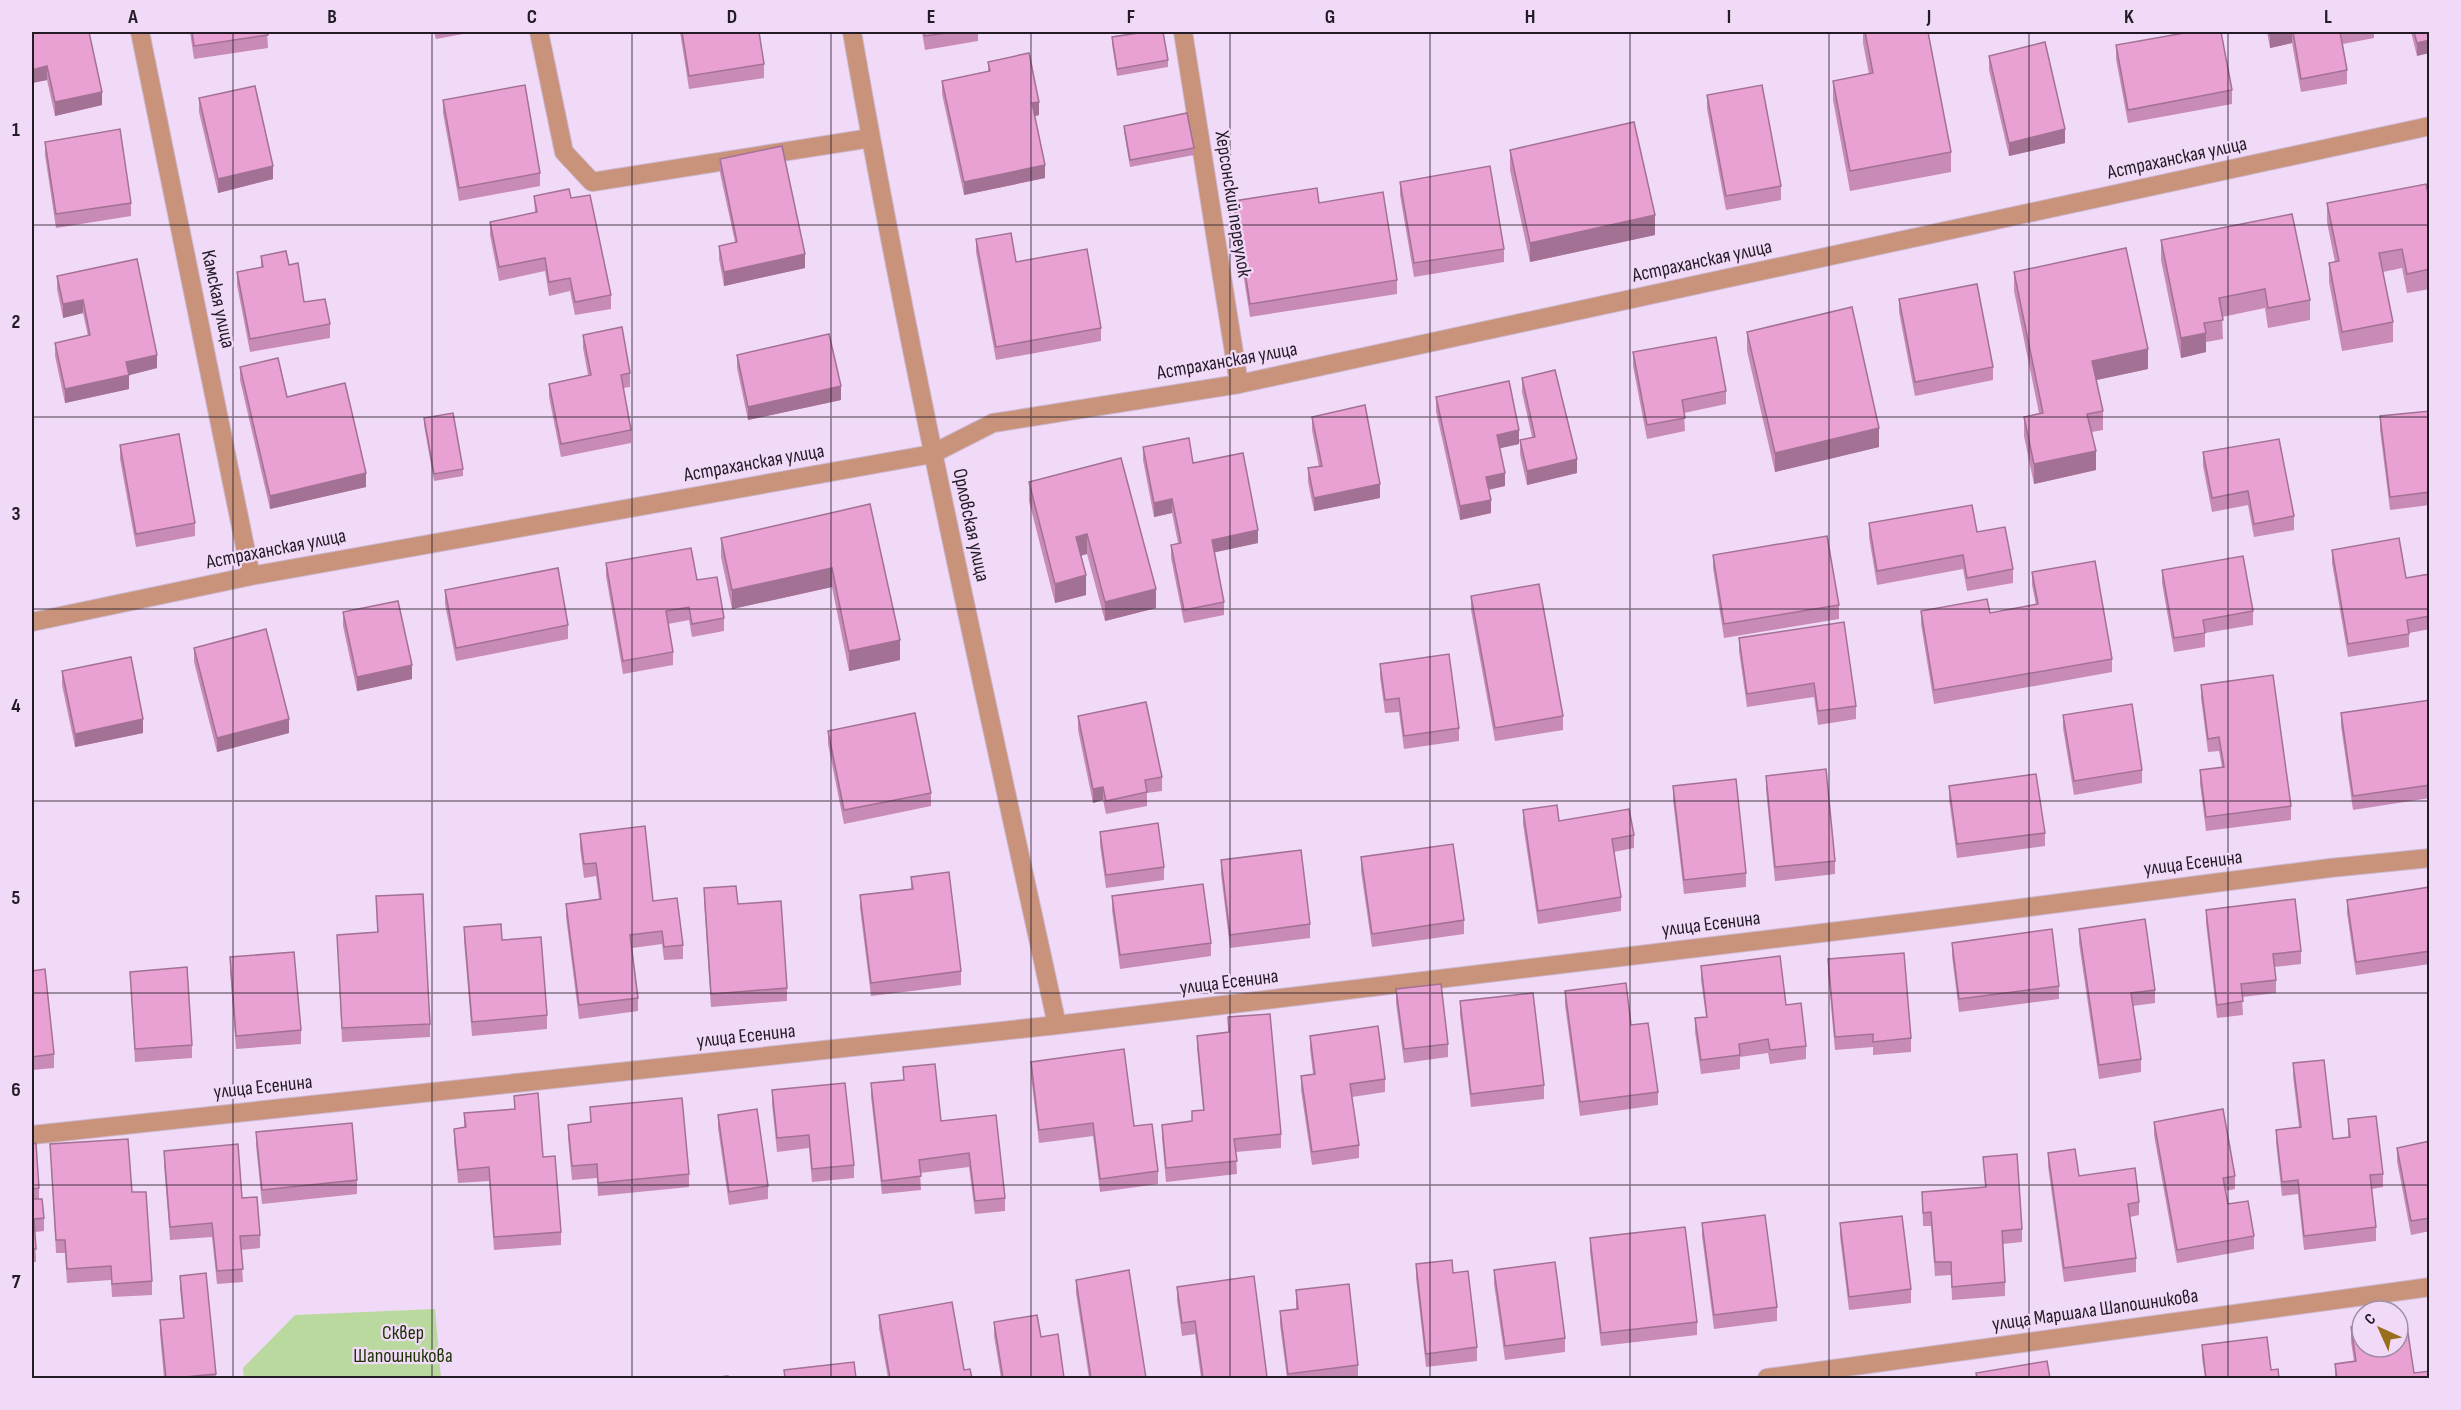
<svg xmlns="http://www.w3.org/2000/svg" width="2461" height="1410" font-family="'Sofia Sans Condensed',sans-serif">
<rect width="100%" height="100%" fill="#f1daf8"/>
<path fill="#b9d99e" d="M435,1309l6,69h-197l-1,-10 52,-53z"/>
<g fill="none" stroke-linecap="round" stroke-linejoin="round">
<defs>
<path id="minor" d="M140,32l111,544
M539,32l25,120 28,30 279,-44
M852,32c58,333 133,663 205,993
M1183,32l56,352
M32,622l219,-46 681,-122 61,-31 246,-39 1191,-258
M32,1135l1025,-110 864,-104 409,-53 100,-10
M1767,1378l663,-91"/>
</defs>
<use href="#minor" stroke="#ccb8d2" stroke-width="20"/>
<use href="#minor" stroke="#c9927a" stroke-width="18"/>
</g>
<path fill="#c88ab6" d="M32,32l70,73 -47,11 -8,-36 -15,3z
M190,32h77l1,16 -74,11z
M434,32h40l-38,7z
M680,32h79l5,32v14l-75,11z
M922,32h56v9l-53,9z
M1863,32h65l23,120v20l-101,19 -17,-91v-19l36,-7 -6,-31z
M2267,32h107v6l-31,6 4,26v14l-46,8 -9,-49 -22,5z
M2411,32h19l-13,24z
M1112,37l56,23v7l-51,9 -5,-32z
M2116,45l116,45v14l-104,19 -12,-64z
M1989,56l76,87 -56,13 -20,-86z
M988,62l51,53 -5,1 11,62 -81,17 -22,-101v-13l46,-10z
M1707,95l74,91v14l-55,10 -19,-101z
M199,98l74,81 -55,14 -19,-81z
M443,100l97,73v13l-81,15 -16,-88z
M1124,126l70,22v7l-64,12 -6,-35z
M45,142l86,61v13l-75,12 -11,-73z
M1510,150l145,85 -125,27 -20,-92z
M720,159l85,109 -81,18 -5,-27v-13l16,-4 -15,-69z
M1400,182l104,67v13l-90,15 -14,-82z
M534,196l37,2 40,97v14l-36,6 -5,-24 -21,5 -4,-25 -46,10 -9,-46v-13l45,-9z
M1234,201l163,79v14l-147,23 -16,-102z
M2430,202v87l-23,4 -5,-25 -19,4 10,50v20l-51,9 -13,-69v-19l6,-1 -8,-40v-19z
M976,239l40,23 85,66v13l-105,19 -20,-108z
M2161,240l149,60v20l-42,8 -3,-20 -43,9 1,22 -17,3v10l-25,6 -20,-98z
M261,256l28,9 15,37 26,22v14l-80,14 -13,-67v-13l24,-4z
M2014,272l134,97 -52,11 7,31v19l-11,2 4,38 -62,14 -10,-48v-19l15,-4 -25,-122z
M57,276l100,92 -28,7v14l-64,14 -10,-47v-13l33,-7 -5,-23 -20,5 -6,-29z
M1899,299l94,68v13l-78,16 -16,-84z
M1747,332l132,115 -104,25 -28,-121z
M583,335l47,38v14l-7,1 8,42v13l-70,14 -12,-60v-13l39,-9 -5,-27z
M1633,352l93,39v13l-42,9 1,18 -38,8 -14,-73z
M737,355l104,45 -93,20 -11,-52z
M240,367l47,30 79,90 -96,22 -30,-129z
M1522,378l55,95 -50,12 -7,-31v-14l12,-3 -10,-45z
M1436,397l83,47 -19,4 5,38 -16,4 2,23 -31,7 -24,-109z
M2430,411v94l-40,5 -10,-80v-14z
M1312,417l68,81 -66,13 -6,-29v-14l11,-1 -7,-37z
M424,418l39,51v7l-29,5 -10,-56z
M120,445l75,78v13l-59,11 -16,-88z
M1143,447l50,16 65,80 -44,9 10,50v13l-40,8 -13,-65v-13l7,-2 -6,-30 -18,4 -11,-57z
M2203,452l91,64v14l-40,7 -6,-32 -36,7 -9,-46z
M1121,458l35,150 -51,13 -18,-67 -6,1 5,40 -31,8 -26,-102v-19z
M870,504l30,156 -51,11 -17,-84 -100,22 -11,-52v-19z
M1869,523l144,46v14l-46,8 -4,-22 -86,16 -8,-48z
M2332,550l74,28 24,-4v55l-21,4v14l-61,10 -16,-94z
M1713,555l126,50v14l-115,19 -11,-70z
M606,563l91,17 27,38v13l-32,6 -3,-17 -21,4 5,28v13l-50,9 -17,-98z
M2162,570l91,41v14l-48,8v14l-31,5 -12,-69z
M2032,572l80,87v13l-178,32 -13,-80v-13l69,2 46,-8 -4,-20z
M445,590l123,35v14l-112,22 -11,-57z
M1471,596l92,120v14l-68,11 -24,-131z
M343,612l69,67 -55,12 -14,-65z
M1739,638l117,68v13l-38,6 -4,-28 -67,10 -8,-56z
M194,648l95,85 -72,19 -23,-90z
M1380,664l79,64v13l-55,8 -5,-37 -14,1 -5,-36z
M62,671l81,62 -68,14 -13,-62z
M2201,685l90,121v14l-85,11 -6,-47v-14l22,-3 -3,-16 -11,1 -7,-54z
M2430,700v98l-77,12 -12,-84v-13z
M2063,715l79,55v13l-68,12 -11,-67z
M1078,716l84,61v14l-15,2v13l-41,8 -3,-14 -10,3 -15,-73z
M828,731l103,62v13l-87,18 -16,-80z
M1766,776l69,85v13l-60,7 -9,-91z
M1673,786l73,87v14l-62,7 -11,-94z
M1949,786l96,47v13l-88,12 -8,-59z
M1523,810l36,11 75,14v13l-20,4 7,45v14l-83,13 -15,-100z
M1100,832l64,35v13l-58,8 -6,-43z
M580,834l73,67 30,44v14l-19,1 -2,-16 -30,4 6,50v13l-59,8 -13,-102v-13l33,-5 -3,-23 -12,2 -4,-30z
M1361,857l103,63v14l-92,13 -11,-76z
M1221,860l89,64v14l-80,10 -9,-74z
M911,877l50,94v14l-90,11 -11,-88v-13l51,-6z
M2430,887v77l-74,11 -9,-62v-13z
M704,888l34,16 49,84v13l-76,6 -7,-105z
M376,896l54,128v13l-88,5 -5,-107 40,-3z
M1112,896l99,47v13l-91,13 -8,-59z
M2206,910l95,41v13l-27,3 2,13v13l-34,4 1,18 -26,3 -11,-95z
M464,927l38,13 45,75v14l-75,7 -8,-95z
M2079,929l76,61v13l-22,3 8,53v13l-42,7 -20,-136z
M1952,943l107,43v13l-100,13 -7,-56z
M230,957l71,73v14l-65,5 -6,-78z
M1828,959l83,79v14l-38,3v-8l-38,3 -7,-77z
M1701,966l85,39 20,41v13l-36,5 -2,-11 -28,4v12l-39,5 -6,-42v-14l11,-1 -5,-37z
M32,971l22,83v14l-22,2z
M130,972l62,73v13l-57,4z
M1396,989l52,55v13l-44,6 -8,-60z
M1565,991l66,34 27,67v13l-78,11 -15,-111z
M1460,1001l84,84v14l-73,8 -11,-92z
M1228,1017l53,117v14l-45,4 1,22 -71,8 -4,-44v-13l30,-4v-10l11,-1 -6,-61v-13l31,-4z
M1310,1036l75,43v13l-33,5 7,48v13l-47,7 -11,-75v-14l12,-2 -3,-25z
M1031,1062l103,64 24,45v13l-58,8 -7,-56 -54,7 -8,-67z
M2293,1063l40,76 15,-1v-19l35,55v13l-11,2 4,38v14l-72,9 -6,-56 -16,2 -6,-53v-13l23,-3 -6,-51z
M903,1067l38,54 55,-6 9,83v13l-30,3 -6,-47 -49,6 1,17 -39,4 -11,-97v-14l32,-3z
M772,1090l82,75v13l-42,4 -3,-34 -32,4 -5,-48z
M514,1096l29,61 18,75v13l-67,5 -5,-69 -31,2 -4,-41v-13l10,-2v-14l50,-4z
M590,1107l99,67v13l-91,9 -1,-18 -25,2 -4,-42v-13l22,-3z
M718,1115l50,71v13l-39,6 -11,-77z
M2154,1122l81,54v13l-10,2 3,13 26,32v13l-77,14 -23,-128z
M256,1132l101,48v14l-95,10 -6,-59z
M2430,1141v90l-19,4 -14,-74v-13z
M32,1144l7,44v11l5,19v13l-9,1 1,30h-4z
M50,1144l82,48 20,89v14l-40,2 -1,-17 -44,3 -2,-30h-9z
M164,1151l78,47 18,37v13l-19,2 2,32 -26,2 -5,-47 -42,3 -6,-75z
M2048,1153l31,23 60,26v13l-9,2 6,41v14l-72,10 -16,-116z
M1983,1157l39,72v13l-19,2 2,38v14l-53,4 -1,-25 -16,1 -4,-50h-8l-1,-34 63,-5z
M1702,1223l75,84v14l-63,8 -12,-93z
M1840,1223l71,66v14l-62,7 -9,-73z
M1590,1238l107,84v13l-96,11 -11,-94z
M1416,1264l37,9 24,74v14l-51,6 -10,-89z
M1494,1270l71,68v14l-60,8 -11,-76z
M180,1276l36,98v4h-52l-4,-44v-14l23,-2 -3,-29z
M1254,1276l13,102h-66l-6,-44 -13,2 -5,-36v-13z
M1076,1280l70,98h-57l-13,-85z
M1296,1290l62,75v13h-71l-7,-53v-14l16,-2z
M879,1315l85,55 8,8h-84l-9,-50z
M994,1322l47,15 23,41h-63l-7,-42z
M2351,1327l63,46 16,5h-95v-14l19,-2 -3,-21z
M2202,1345l69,25 8,8h-74l-3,-20z"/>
<path fill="#a37194" d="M2285,32h7v11l-22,5v-13z
M2430,40v13l-13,3v-13z
M47,66v14l-15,3v-13z
M102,92v13l-47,11v-14z
M1039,102v13l-7,2v-14z
M2065,129v14l-56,13v-13z
M1045,165v13l-81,17v-13z
M273,166v13l-55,14v-14z
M1655,215v20l-125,27v-19z
M805,254v14l-81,18v-14z
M83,300v13l-20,5v-14z
M2206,333v19l-25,6v-20z
M2148,349v20l-56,12v-20z
M157,355v13l-31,8v-14z
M129,375v14l-64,14v-14z
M841,386v14l-93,20v-13z
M1879,428v19l-104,25v-19z
M1519,430v14l-22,5v-14z
M2096,451v19l-62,14v-20z
M1577,459v14l-50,12v-14z
M366,473v14l-96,22v-13z
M1505,473v13l-19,4v-13z
M1380,484v14l-66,13v-13z
M1172,499v14l-18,4v-14z
M1491,500v13l-31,7v-14z
M1258,530v13l-46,10v-13z
M1087,534v20l-11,3v-20z
M832,568v19l-100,22v-19z
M1086,575v20l-31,8v-19z
M1156,589v19l-51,13v-19z
M900,640v20l-51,11v-20z
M412,665v14l-55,12v-14z
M143,719v14l-68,14v-13z
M289,719v14l-72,19v-14z
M1103,787v13l-10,3v-14z"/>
<path fill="#e9a1d4" stroke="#a37194" stroke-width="1.5" d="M32,32h57l13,60 -47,10 -8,-36 -15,4z
M192,32h75l1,3 -74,11z
M682,32h77l5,32 -75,12z
M924,32h29l-28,4z
M1145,32h18l5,28 -51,9 -5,-32z
M1865,32h63l23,120 -101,19 -17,-90 40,-8z
M2190,32h31l11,58 -104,20 -12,-65z
M2269,32h16l-15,3z
M2293,32h47l7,38 -46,9z
M2414,32h16v8l-13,3z
M2045,42l20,87 -56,14 -20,-87z
M1029,53l10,49 -7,1 13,62 -81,17 -22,-101 48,-10 -2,-9z
M525,85l15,88 -81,15 -16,-88z
M1762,85l19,101 -55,10 -19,-101z
M255,86l18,80 -55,13 -19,-81z
M1187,113l7,35 -64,12 -6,-34z
M1634,122l21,93 -125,28 -20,-93z
M120,129l11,74 -75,11 -11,-72z
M782,146l23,108 -81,18 -5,-26 18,-4 -17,-83z
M1490,166l14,83 -90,14 -14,-81z
M2426,184l4,18v67l-23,5 -5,-25 -23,4 14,69 -51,10 -13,-69 10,-2 -12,-58z
M1317,188l2,15 64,-11 14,88 -147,24 -16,-103z
M569,189l2,9 19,-3 21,100 -36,7 -5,-24 -21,4 -4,-24 -46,9 -9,-45 47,-10 -3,-16z
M2292,214l18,86 -42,8 -3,-19 -46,9 4,22 -19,3 2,10 -25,5 -20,-98z
M1011,233l5,29 71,-13 14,79 -105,19 -20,-108z
M2126,248l22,101 -56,12 11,50 -16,3 9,37 -62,13 -10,-47 19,-4 -29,-141z
M286,251l3,14 9,-2 6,39 21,-3 5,25 -80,15 -13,-67 26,-5 -2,-11z
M137,259l20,96 -31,7 3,13 -64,14 -10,-46 35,-8 -7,-35 -20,4 -6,-28z
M1977,284l16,83 -78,15 -16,-83z
M1852,307l27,121 -104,25 -28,-121z
M622,327l8,46 -9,2 10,55 -70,14 -12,-60 42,-9 -8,-40z
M829,334l12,52 -93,21 -11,-52z
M1716,337l10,54 -44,9 3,18 -38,7 -14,-73z
M278,358l9,39 58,-14 21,90 -96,23 -30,-129z
M1555,370l22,89 -50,12 -7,-31 15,-3 -13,-59z
M1509,381l10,49 -22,5 8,38 -19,4 5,23 -31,6 -24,-109z
M1365,405l15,79 -66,14 -6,-30 14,-2 -10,-49z
M2430,411v81l-40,5 -10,-81z
M453,413l10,56 -29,5 -10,-56z
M179,434l16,89 -59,11 -16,-89z
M1189,438l4,25 50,-10 15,77 -46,10 12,62 -40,8 -13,-65 10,-2 -9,-44 -18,4 -11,-56z
M2279,439l15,77 -40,8 -6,-33 -36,7 -9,-46z
M1121,458l35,131 -51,13 -18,-68 -11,3 10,38 -31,9 -26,-102z
M870,504l30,136 -51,11 -17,-83 -100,22 -11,-52z
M1972,505l5,27 28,-5 8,42 -46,9 -4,-23 -86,16 -8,-48z
M1827,536l12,69 -115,19 -11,-69z
M2399,538l7,40 24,-4v42l-23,4 2,14 -61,10 -16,-94z
M691,548l6,32 20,-3 7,41 -32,6 -3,-17 -23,4 7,41 -50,9 -17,-98z
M2243,556l10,55 -50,9 2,13 -31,5 -12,-68z
M2095,561l17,98 -178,31 -13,-79 66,-12 3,14 48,-9 -6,-32z
M558,568l10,57 -112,23 -11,-58z
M1539,584l24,132 -68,12 -24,-132z
M398,601l14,64 -55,12 -14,-65z
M1844,622l12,84 -38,5 -4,-28 -67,11 -8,-56z
M266,629l23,90 -72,19 -23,-90z
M1449,654l10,74 -55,8 -5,-38 -14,2 -5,-36z
M131,657l12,62 -68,15 -13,-63z
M2273,675l18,131 -85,11 -6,-47 24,-3 -5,-30 -11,2 -7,-54z
M2430,700v85l-77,11 -12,-83z
M1146,702l16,75 -17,3 2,12 -41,9 -3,-14 -10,2 -15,-73z
M2132,704l10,66 -68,11 -11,-66z
M915,713l16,80 -87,17 -16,-79z
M1826,769l9,92 -60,6 -9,-91z
M2036,774l9,59 -88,11 -8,-58z
M1736,779l10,94 -62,7 -11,-94z
M1557,805l2,16 70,-12 5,26 -22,4 9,58 -83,14 -15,-101z
M1158,823l6,44 -58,8 -6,-43z
M645,826l8,75 24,-3 6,47 -19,2 -2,-16 -32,4 8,63 -59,7 -13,-101 35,-5 -5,-36 -12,1 -4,-30z
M1453,844l11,76 -92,14 -11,-77z
M1301,850l9,74 -80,11 -9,-75z
M949,872l12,99 -90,12 -11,-88 53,-6 -2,-12z
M1203,884l8,59 -91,12 -8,-59z
M736,886l2,18 43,-3 6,87 -76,6 -7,-106z
M2430,887v64l-74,11 -9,-62z
M423,894l7,130 -88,4 -5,-93 41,-3 -2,-36z
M2295,899l6,52 -28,3 3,26 -35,4 2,17 -26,4 -11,-95z
M2145,919l10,71 -24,3 10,66 -42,6 -20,-136z
M501,924l1,16 39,-3 6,78 -75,7 -8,-95z
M2052,929l7,57 -100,13 -7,-56z
M294,952l7,78 -65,6 -6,-79z
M1904,953l7,85 -38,4v-8l-38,3 -7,-78z
M1780,956l6,49 15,-2 5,43 -36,4 -2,-11 -29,5 1,11 -39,5 -6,-42 12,-1 -6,-51z
M187,967l5,78 -57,4 -5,-77z
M45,969l9,85 -22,3v-86z
M1626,983l5,42 17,-2 10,69 -78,10 -15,-111z
M1441,984l7,60 -44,5 -8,-60z
M1533,993l11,92 -73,9 -11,-93z
M1270,1014l11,120 -47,5 3,22 -71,7 -4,-43 30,-4v-10l12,-1 -7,-74 32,-4 -1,-15z
M1378,1026l7,53 -35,5 9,61 -47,7 -11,-76 14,-2 -5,-38z
M1124,1049l10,77 18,-2 6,47 -58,8 -7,-56 -54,7 -8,-68z
M2324,1060l9,79 17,-2 -2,-18 28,-3 7,58 -13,1 6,52 -72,9 -6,-56 -16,2 -6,-52 25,-3 -8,-64z
M935,1064l6,57 55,-6 9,83 -30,3 -6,-48 -50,7 2,16 -39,5 -11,-98 33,-3 -1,-13z
M845,1083l9,82 -42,4 -3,-34 -32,3 -5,-48z
M538,1093l5,64 12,-1 6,76 -67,5 -5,-70 -31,3 -4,-41 12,-2 -2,-14 51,-4 -1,-13z
M682,1098l7,76 -91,9 -1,-19 -25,2 -4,-41 23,-3 -1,-15z
M757,1109l11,77 -39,6 -11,-77z
M2223,1109l12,67 -12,2 5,26 20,-3 6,35 -77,14 -23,-128z
M352,1123l5,57 -95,10 -6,-58z
M128,1139l4,53h14l6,89 -40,3 -1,-18 -44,3 -2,-29h-9l-6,-96z
M2430,1141v77l-19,3 -14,-73z
M36,1143l3,45 -7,1v-45z
M238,1144l4,54 15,-1 3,38 -20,1 3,33 -26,2 -5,-48 -42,4 -6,-76z
M2075,1149l4,27 56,-8 4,34 -11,2 8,54 -72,10 -16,-115z
M2017,1154l5,75 -20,2 3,51 -53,5 -1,-25h-16l-4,-50 -8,1 -1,-21 64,-5 -3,-30z
M32,1199h10l2,19 -10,1 2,30h-4z
M1765,1215l12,92 -63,8 -12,-92z
M1902,1216l9,73 -62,8 -9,-74z
M1685,1227l12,95 -96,11 -11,-95z
M1452,1260l1,13 15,-2 9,76 -51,7 -10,-90z
M1555,1262l10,76 -60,8 -11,-76z
M1129,1270l17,108h-55l-15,-98z
M206,1273l10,101 -42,4h-8l-6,-58 24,-2 -4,-42z
M1254,1276l13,101 -8,1h-56l-8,-57 -13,2 -5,-36z
M1349,1284l9,81 -70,9 -8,-63 18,-2 -2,-19z
M952,1302l12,68 6,-1 2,9h-82l-11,-63z
M1037,1315l4,22 17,-3 6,44h-61l-9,-56z
M2406,1320l8,53 16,-2v7h-93l-2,-14 21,-3 -5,-34 11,-1v21h36v-26z
M2267,1337l4,33 7,-1 1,9h-73l-4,-33z
M2047,1361l3,17h-73l-1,-5z
M854,1362l2,16h-71l-1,-8z
M728,1376l1,2h-20z"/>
<path fill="none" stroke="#231b25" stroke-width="1.5" stroke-opacity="0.55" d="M233,32v1346M432,32v1346M632,32v1346M831,32v1346M1031,32v1346M1230,32v1346M1430,32v1346M1630,32v1346M1829,32v1346M2029,32v1346M2228,32v1346M32,225h2398M32,417h2398M32,609h2398M32,801h2398M32,993h2398M32,1185h2398"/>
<g text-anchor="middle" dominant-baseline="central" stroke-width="4.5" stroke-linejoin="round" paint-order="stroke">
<g font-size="20" fill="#231b25" stroke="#f1daf8">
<text transform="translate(2177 158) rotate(-12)">Астраханская улица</text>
<text transform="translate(1233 204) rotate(81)">Херсонский переулок</text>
<text transform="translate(1702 261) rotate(-12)">Астраханская улица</text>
<text transform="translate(218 299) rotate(78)">Камская улица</text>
<text transform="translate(1227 361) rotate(-10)">Астраханская улица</text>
<text transform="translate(754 463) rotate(-10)">Астраханская улица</text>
<text transform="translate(971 525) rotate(78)">Орловская улица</text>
<text transform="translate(276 549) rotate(-11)">Астраханская улица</text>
<text transform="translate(2193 863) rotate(-7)">улица Есенина</text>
<text transform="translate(1711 924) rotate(-7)">улица Есенина</text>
<text transform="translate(1229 982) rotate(-7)">улица Есенина</text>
<text transform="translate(746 1036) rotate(-6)">улица Есенина</text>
<text transform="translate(263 1087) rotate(-6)">улица Есенина</text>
<text transform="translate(2095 1310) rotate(-8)">улица Маршала Шапошникова</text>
</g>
<g font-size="20" fill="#1b3200" stroke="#f1daf8">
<text x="403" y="1333">Сквер<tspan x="403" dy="23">Шапошникова</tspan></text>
</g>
</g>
<rect width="2461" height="1410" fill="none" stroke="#f1daf8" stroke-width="66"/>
<g transform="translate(2380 1329) rotate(315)"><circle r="28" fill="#f1daf8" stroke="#9f8ea4" stroke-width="1.5"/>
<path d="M0-4.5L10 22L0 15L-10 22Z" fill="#996f1d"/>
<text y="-9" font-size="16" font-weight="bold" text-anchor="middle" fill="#231b25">С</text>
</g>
<rect x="33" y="33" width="2395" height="1344" fill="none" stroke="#231b25" stroke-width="2"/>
<g font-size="20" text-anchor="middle" font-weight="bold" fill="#231b25">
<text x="133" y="23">A</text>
<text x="332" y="23">B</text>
<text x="532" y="23">C</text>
<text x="732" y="23">D</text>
<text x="931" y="23">E</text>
<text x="1131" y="23">F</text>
<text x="1330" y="23">G</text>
<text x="1530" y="23">H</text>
<text x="1729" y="23">I</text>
<text x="1929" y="23">J</text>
<text x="2129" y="23">K</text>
<text x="2328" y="23">L</text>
<text x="16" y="136">1</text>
<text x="16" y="328">2</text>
<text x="16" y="520">3</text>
<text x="16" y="712">4</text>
<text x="16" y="904">5</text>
<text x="16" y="1096">6</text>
<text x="16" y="1288">7</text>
</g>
</svg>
